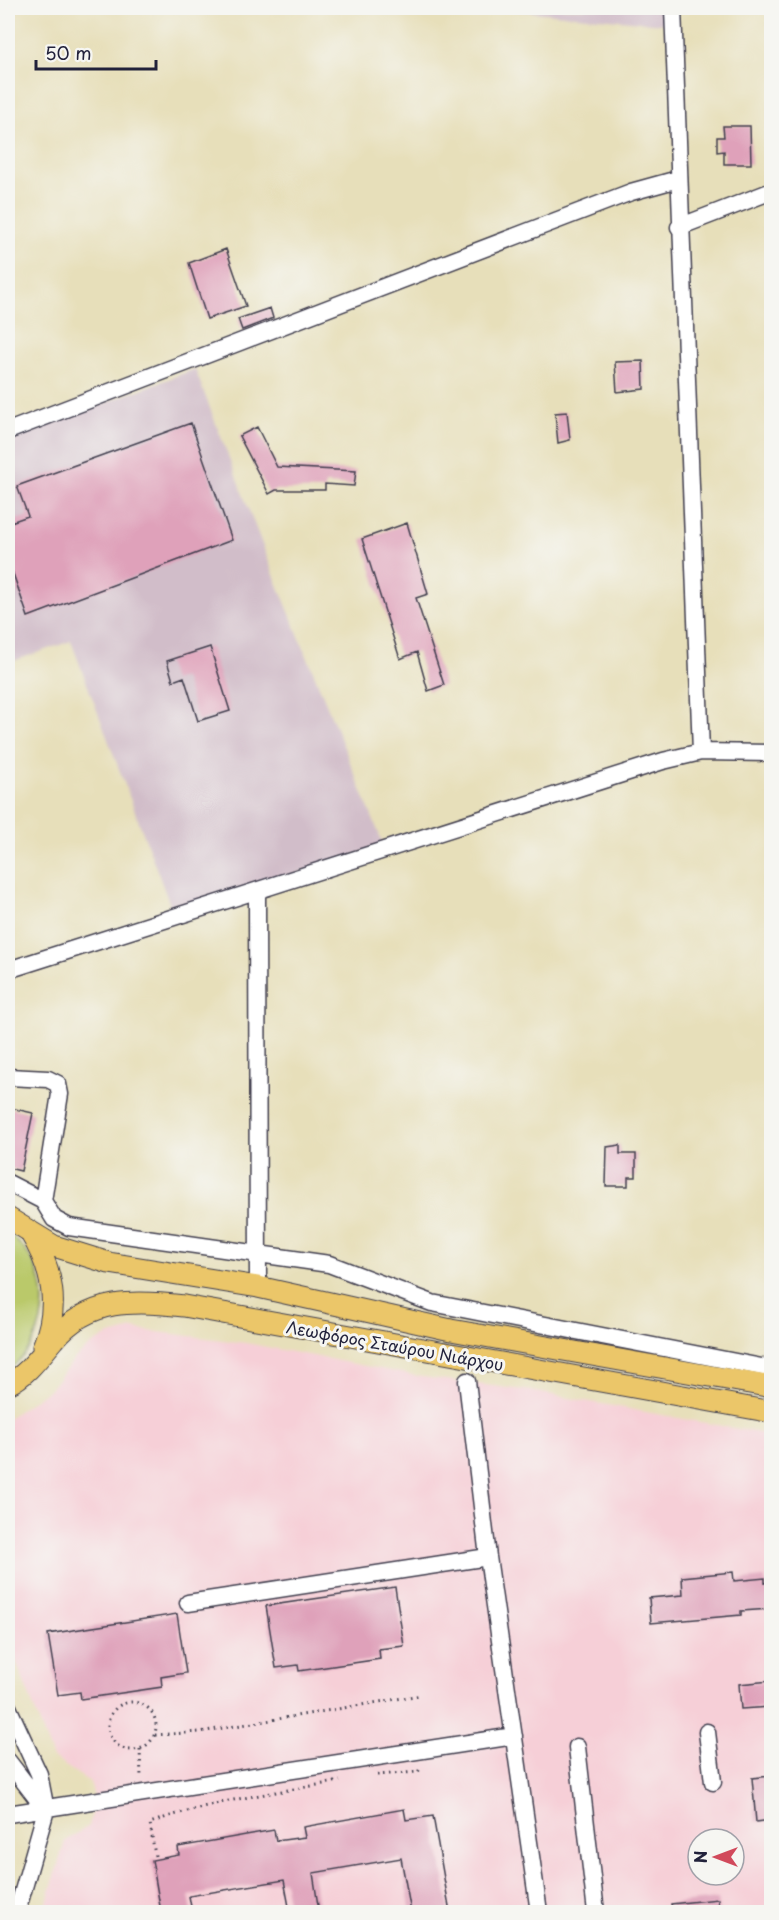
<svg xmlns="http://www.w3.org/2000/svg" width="779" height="1920" font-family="'Playpen Sans',sans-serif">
<rect width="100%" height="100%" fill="#f6f6f2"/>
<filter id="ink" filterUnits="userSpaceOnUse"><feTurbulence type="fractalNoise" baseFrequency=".0167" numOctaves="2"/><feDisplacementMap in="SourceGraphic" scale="12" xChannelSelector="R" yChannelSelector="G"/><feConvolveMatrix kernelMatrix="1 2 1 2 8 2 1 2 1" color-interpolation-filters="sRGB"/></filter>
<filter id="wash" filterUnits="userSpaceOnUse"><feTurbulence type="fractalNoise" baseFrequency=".008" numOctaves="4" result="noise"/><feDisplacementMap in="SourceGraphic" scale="24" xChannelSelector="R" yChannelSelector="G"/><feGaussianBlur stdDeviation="1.35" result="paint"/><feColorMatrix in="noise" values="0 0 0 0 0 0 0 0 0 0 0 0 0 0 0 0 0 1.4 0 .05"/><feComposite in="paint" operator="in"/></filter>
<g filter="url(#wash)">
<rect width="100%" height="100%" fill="#e7dfba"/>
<path fill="#f6cfd7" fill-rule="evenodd" d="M133,1329l113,14 176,34 109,14 240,44v477h-727l21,-71 24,-15 6,-25 -5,-19 -37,-24 -45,-118v-222l42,-29 25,-31 16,-13 16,-9zM698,1839h36v36h-36z"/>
<path fill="#d1bdc9" d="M488,8h175v16z
M195,369l75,196 114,281 -211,67 -102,-272 -63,22v-224z"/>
<path fill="#bac96b" stroke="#6e7653" stroke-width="1.5" d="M8,1234c47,33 46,103 0,136z"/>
<g id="blocks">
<path fill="#dfa1ba" d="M723,126h27l1,38h-27v-13l-7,1v-15h7z
M226,249l20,57 -39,13 -18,-56z
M270,308l3,10 -31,12 -4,-11z
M643,361l1,28 -27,3 -2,-30z
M567,412l3,28 -12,3 -3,-30z
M191,423l41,117 -204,77 -20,-58v-36l20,-7 -11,-30z
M257,427l20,40 79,4 -2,15 -29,-2v6h-49l-7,4 -30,-58z
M407,523l21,71 -12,4 28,87 -16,6 -11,-39 -17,7 -38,-120z
M210,647l20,64 -32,10 -14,-44 -11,4 -6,-20z
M11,1108l22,5 -12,58 -13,-3v-48z
M620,1145v9h16v23h-8v9h-22l1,-39z
M733,1572l1,9 31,-3v5l6,-1v27l-30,2v4l-90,8 -2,-25 34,-3 -1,-18z
M395,1587l9,59 -25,3 1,10 -81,12 -1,-6 -22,3 -10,-62z
M177,1614l9,59 -25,4 1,10 -81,12 -1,-7 -22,3 -10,-61z
M771,1681v26l-30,2 -2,-25z
M771,1776v44l-15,2 -4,-44z
M404,1809l2,11 27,-4 17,96h-39l-10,-54 -88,15 6,39h-29l-6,-32 -95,16 3,16h-31l-9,-52 27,-5 -1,-8 96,-17 2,11 29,-4 -2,-10z
M718,1899l1,13h-47l-1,-8z"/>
</g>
</g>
<g filter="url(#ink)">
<use href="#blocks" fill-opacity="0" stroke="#403e4e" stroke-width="1.5"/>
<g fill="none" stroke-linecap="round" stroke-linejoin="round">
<defs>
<path id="minor" d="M673,8l28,744
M679,227l93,-36
M8,431l623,-239 47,-13
M257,891l1,396
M8,970l655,-209 38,-9 71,1
M8,1077l40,2 10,5 2,10 -17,107
M8,1183l35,18 11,18 15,8 260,37 103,39 340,66
M467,1381l21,176 51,355
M188,1603l300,-46
M8,1707l31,67 7,36 -29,102
M707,1732l6,50
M577,1747l19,165
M8,1761l37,48
M8,1814l506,-78"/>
<path id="major" d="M8,1218l46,28 55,17 149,24 193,43 321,57
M30,1232c23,38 30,74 13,115
M8,1384c19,-9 32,-28 46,-44 34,-42 81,-40 130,-34l588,106"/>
</defs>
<use href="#minor" stroke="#403e4e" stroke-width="19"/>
<use href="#major" stroke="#403e4e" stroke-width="23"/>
<path stroke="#403e4e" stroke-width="3" stroke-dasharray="1.5 4.5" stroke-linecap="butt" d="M108 1726a24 24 0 1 1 48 0a24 24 0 1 1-48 0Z
M155,1735l45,-3 221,-37
M140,1749l1,28
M377,1775l41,-3 3,-5
M155,1856l-5,-33c62,-23 126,-30 190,-42"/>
<use href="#minor" stroke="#fff" stroke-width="16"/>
<use href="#major" stroke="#ebc669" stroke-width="21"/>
</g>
</g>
<g text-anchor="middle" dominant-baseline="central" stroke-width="6" stroke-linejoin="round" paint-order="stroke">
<g font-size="16" fill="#22223b" stroke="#f6f6f2">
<text transform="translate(395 1345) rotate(10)">Λεωφόρος Σταύρου Νιάρχου</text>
</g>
</g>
<rect width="779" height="1920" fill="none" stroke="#f6f6f2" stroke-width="30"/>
<g transform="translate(716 1857) rotate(270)"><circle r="28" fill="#f6f6f2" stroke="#a1a1a9" stroke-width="1.5"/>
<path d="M0-4.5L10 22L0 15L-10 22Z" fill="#d1495b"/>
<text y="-9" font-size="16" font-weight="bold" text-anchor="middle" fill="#22223b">N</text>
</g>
<path d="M36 60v9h120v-9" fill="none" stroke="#22223b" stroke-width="3"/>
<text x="45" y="60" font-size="18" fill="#22223b" stroke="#f6f6f2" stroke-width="4.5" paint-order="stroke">50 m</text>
</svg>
